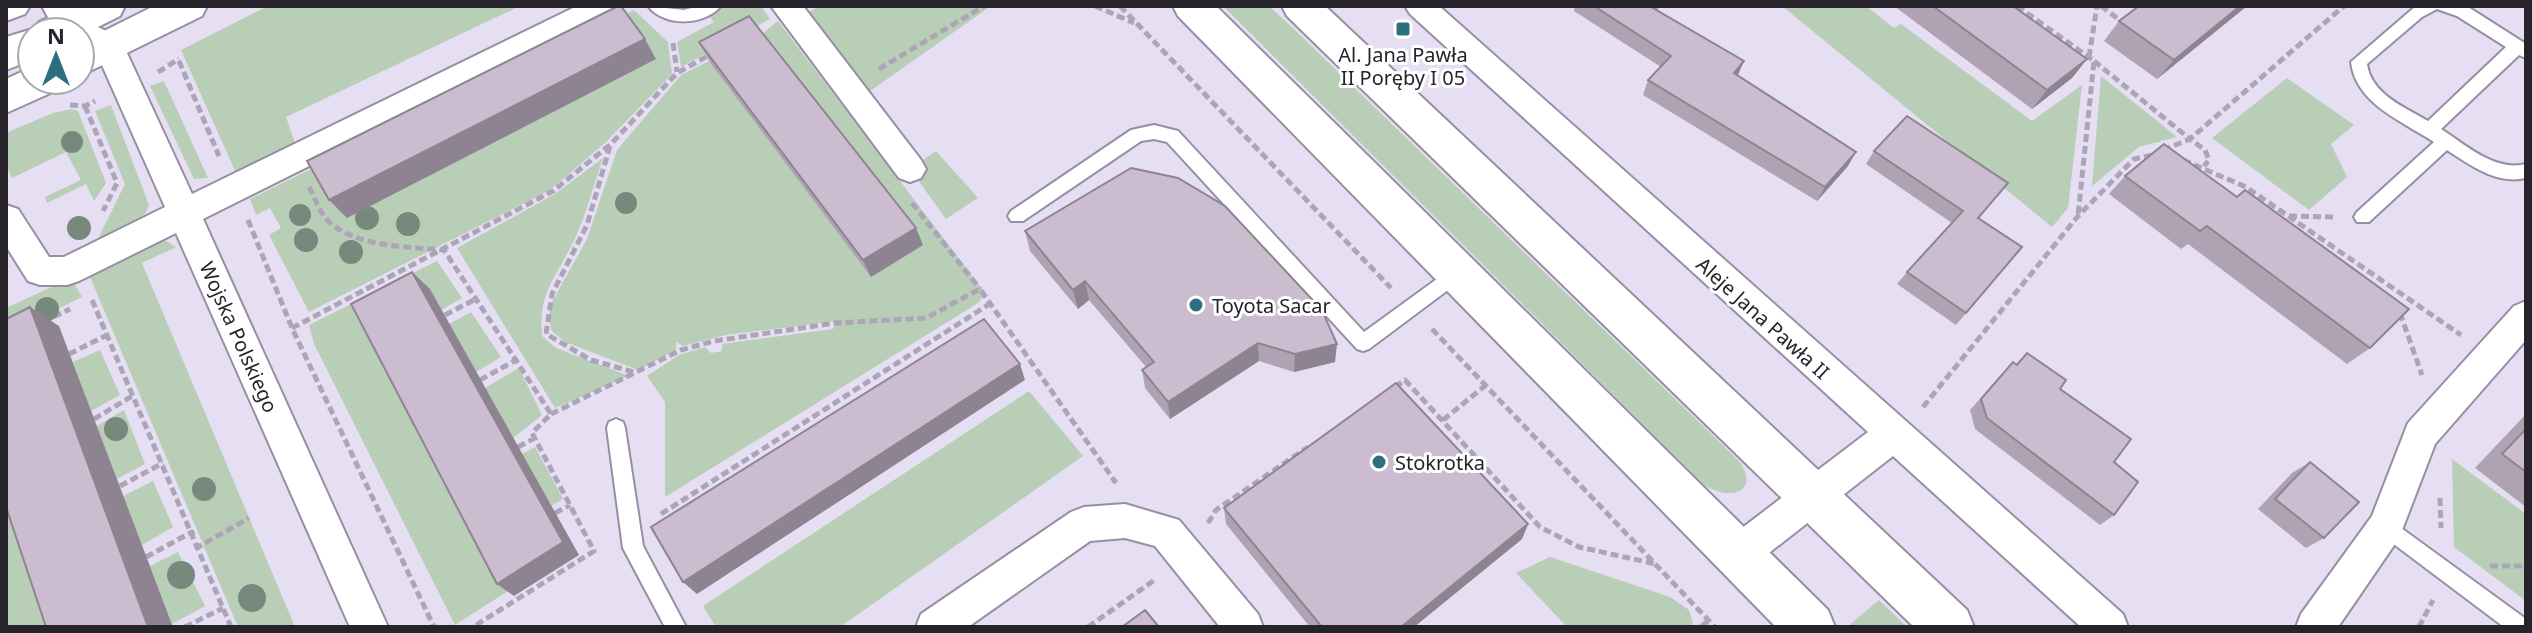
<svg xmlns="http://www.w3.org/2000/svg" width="2532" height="633" font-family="'Noto Sans',sans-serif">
<rect width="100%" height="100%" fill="#e6def3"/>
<path fill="#b9ceb7" d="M268,6h252l-234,111 9,26 -59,30 -55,-123z
M701,6h60l9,13 -89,48 -4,-25 37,-20z
M820,6h171l-128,90 -60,-81z
M1223,6h46l25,23 444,431c25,32 -10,43 -36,23z
M1782,6h84l28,22 7,-4 131,97 50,-36 -14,123 -16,19z
M634,10l34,32 4,32 -67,69 -55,47 -241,122 -40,-77 12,-7 -11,-20 -14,7 -6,-16z
M778,21l208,273 -8,9 -313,194v-95l-18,-26 32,-21 26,-8 6,6 11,-2v-7l111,-15 2,-8 -109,14 -43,11 -7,-4v8l-38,20 -73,-28 -14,-12 -2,-23 38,-68 30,-89 64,-75 78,-39z
M2101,76l76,61 -38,10 -47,39z
M2287,78l67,47 -23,19 16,33 -38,33 -97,-72z
M164,81l44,97 -14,1 -44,-93z
M111,105l38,100 -7,15 -45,21 28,-57 -30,-73z
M72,109l6,2 28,72 -12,18 -8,-17 -39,19 -2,-6 36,-17 -15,-28 -54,26 -6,-13v-32l47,-20z
M936,151l42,47 -32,21 -36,-50z
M603,158c-9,26 -16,54 -27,78 -18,40 -38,53 -34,100l14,12 73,28 -74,32 -98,-160 98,-54z
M149,240l17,1 10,6 -34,16 153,364h-57l-151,-357z
M437,261l25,37 -21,12 70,279 -56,36 -141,-281 -5,-19z
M71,278l11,19 -76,37v-26z
M471,312l30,45 -25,15 -27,-48z
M100,350l20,45 -29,16 -18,-49z
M519,368l23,47 -29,23 -28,-50z
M1029,391l54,65 -243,171h-124l-13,-21z
M124,410l21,54 -28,15 -20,-53z
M6,443l61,184h-61z
M535,447l28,52 -12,7 -29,-52z
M2452,459l74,55v87l-72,-54z
M153,481l20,46 -31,18 -19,-49z
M178,552l27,54 -33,18 -22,-58z
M1550,557l120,40 19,13 4,14 -4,3h-122l-51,-54z
M1879,600l28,27h-60z"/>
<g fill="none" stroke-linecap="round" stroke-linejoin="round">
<defs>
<path id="service" d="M648,6l36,4 15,-4h22c-17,20 -57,21 -73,0z
M2416,6l52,1 58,37v14l-7,-3 -78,74c25,16 54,43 85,35v14c-29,7 -56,-13 -79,-28l-78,72h-12l-3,-5 3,-5 77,-70c-32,-21 -78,-38 -83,-80zM2437,9l20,7 49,31 -78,74c-24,-14 -57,-27 -61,-57l55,-47z
M1154,125l24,6 186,201 88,-64h12l3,5 -3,5 -95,71 -6,2 -6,-2 -190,-207 -13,-3 -13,2 -118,80h-12l-3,-5 3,-5 120,-81z
M616,419l7,3 2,6 18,118 43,81h-21l-42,-79 -16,-120 2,-6z
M2386,517l140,102v8h-22l-125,-94 -3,-7 3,-7z"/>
<path id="minor" d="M6,6h24l-5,8 -19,7z
M42,6h30l6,11 42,21 72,156 385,-188h42l-5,8 -411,205 185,408h-38l-174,-394 -97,48 -12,4h-27l-12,-4 -22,-35v-41l12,4 31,48h15l101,-50 -68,-153 -17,-9v-13h-24z
M771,6h32l118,154 5,9 -5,9 -11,4 -11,-4z
M1405,6h34l684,608 5,13h-47l-188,-171 -142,111 -13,5 -13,-5 -6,-13 6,-13 143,-109 -458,-418z
M2526,301v39l-91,104 -36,94 -61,89h-42l5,-13 71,-98 36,-93 106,-117z
M1125,504l54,16 79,94 5,13h-43l-65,-81 -30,-8 -35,3 -122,86h-52l5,-13 150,-102 13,-5z"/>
<path id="tertiary" d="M71,6h54l-5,10 -40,20v-4h-48v28l-26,10v-33l30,-9 3,-6z
M154,6h53l-5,10 -122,60v-33z
M32,67v13h29l-6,11 -49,22v-34z"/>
<path id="secondary" d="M1173,6h43l612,604 7,17h-59l-598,-611z
M1282,6h43l642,604 7,17h-60l-627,-611z"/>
</defs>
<use href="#service" stroke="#968fa3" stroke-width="4"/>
<use href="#minor" stroke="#968fa3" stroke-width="4"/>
<use href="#tertiary" stroke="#968fa3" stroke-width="4"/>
<use href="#secondary" stroke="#968fa3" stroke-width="4"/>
<path stroke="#aca5b7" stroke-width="5" stroke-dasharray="8 4" stroke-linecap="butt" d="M1095,6l39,17
M1120,6l271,282
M2017,6l77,55 -16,155
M2101,6l24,18
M673,43l4,29
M2089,57l8,-51
M179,61l40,95
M2094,61l96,78 154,-133
M879,69l105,-63
M158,72l21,-13
M70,105l15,1 10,-5
M85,106l32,77 -14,28
M610,146l-23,79 -35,69 -6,40 45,26 46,13
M2163,150l27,-11 15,11 4,10 -5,6
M2183,160l63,27 215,148
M309,187c6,11 10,25 19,34 27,26 81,26 116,29l107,164 -19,19 62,118 -121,76
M912,203l68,86
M2289,216l46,1
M248,220l44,108 142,299
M92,300l139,327
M2400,313l22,62
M445,315l31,-16
M43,322l27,-13
M292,328l261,-137 58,-47 66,-71 36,-20
M1432,329l283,298
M69,354l38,-19
M480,380l36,-20
M1395,387l10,-7 135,147 39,20 77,17
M1923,407l155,-191 56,-57 19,-4
M551,414l130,-64 33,-9 121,-18 91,-5 54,-29 136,194
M94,419l40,-24
M1443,420l43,-35
M518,447l17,-9
M120,486l43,-23
M2440,498l1,30
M555,513l15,-8
M661,514l327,-209
M1208,523l8,-13 92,-63
M196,544l2,3 51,-29
M146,557l46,-25 1,3
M2490,566h36
M185,627l38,-19
M1088,627l68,-48
M1701,627l8,-7
M2419,627l14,-27"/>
<use href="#service" fill="#fff" fill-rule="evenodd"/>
<use href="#minor" fill="#fff" fill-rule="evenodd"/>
<use href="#tertiary" fill="#fff" fill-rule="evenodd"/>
<use href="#secondary" fill="#fff" fill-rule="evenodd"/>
</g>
<g fill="#77897d">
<circle cx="72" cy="142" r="11"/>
<circle cx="626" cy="203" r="11"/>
<circle cx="300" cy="215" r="11"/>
<circle cx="367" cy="218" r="12"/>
<circle cx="408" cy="224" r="12"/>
<circle cx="79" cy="228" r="12"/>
<circle cx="306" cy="240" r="12"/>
<circle cx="351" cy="252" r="12"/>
<circle cx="47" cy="309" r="12"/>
<circle cx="116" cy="429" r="12"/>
<circle cx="204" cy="489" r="12"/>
<circle cx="181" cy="575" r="14"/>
<circle cx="252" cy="598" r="14"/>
</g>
<path fill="#afa2b2" d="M1575,6h84l-1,5 190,155 -31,35 -174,-106 5,-15 13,-13 -87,-56z
M1894,6h119l74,53 -15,19 -40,31z
M2139,6h108l-90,73 -53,-38 15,-20z
M699,42l224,203 -52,32 -162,-216z
M1874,151l148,96 -66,78 -59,-41 10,-12 45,-49 -86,-59z
M2125,176l112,21 133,151 -23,16 -159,-120 -7,5 -72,-55z
M1025,231l310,131 -41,10 -35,-11 -89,58 -25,-31 -3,-18 4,-3 -57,-67 -11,9 -48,-58z
M2027,353l33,36 54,73v53l-14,10 -125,-96 -5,-19 43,-48 3,2z
M2526,414v93l-51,-39z
M2310,462l14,76 -18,10 -48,-39 34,-36z
M1224,508l304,16 -6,15 -108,88h-104l-84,-103z"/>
<path fill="#8e8491" d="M2240,6h7l-90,73 17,-19z
M645,39l11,20 -309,159 -18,-18z
M2087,59l-15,19 -40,31 15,-19z
M1744,61l-6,14 -4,-2z
M1856,152l-8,14 -31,35 8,-14z
M916,228l7,17 -52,32 -8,-17z
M412,272l18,17 149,266 -65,41 -17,-12z
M1085,281l4,19 -11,9 -5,-19z
M30,307l29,19 114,301h-25z
M1258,343l1,18 -89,58 -2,-17z
M1337,344l-2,18 -41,10 1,-18z
M1020,364l5,16 -328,214 -14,-12z
M1528,524l-6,15 -108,88h-13z"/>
<path fill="#cbbccf" stroke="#8e8491" stroke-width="2" d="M618,6h3l24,33 -316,161 -22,-39z
M1594,6h61l-2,2 91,53 -10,12 122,79 -31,35 -177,-107 23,-24z
M1933,6h80l74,53 -40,31z
M2139,6h101l-66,54 -55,-39z
M749,16l167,212 -53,32 -164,-218z
M1907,116l101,67 -30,35 44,29 -56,66 -59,-41 56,-61 -89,-60z
M2164,144l73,53 8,-7 164,119 -39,39 -163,-122 -7,5 -75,-55z
M1131,168l47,10 47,28 97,104 15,34 -42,10 -37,-11 -90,59 -26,-32 12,-8 -69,-81 -12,9 -48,-59z
M412,272l151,270 -66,42 -146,-280z
M30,307l118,320h-102l-40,-120v-188z
M984,319l36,45 -337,218 -32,-55z
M2027,353l39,27 -6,9 71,50 -17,23 24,20 -24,33 -127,-97 -6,-19 32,-37 4,3z
M1396,383l132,141 -127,103h-79l-98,-119z
M2526,429v43l-24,-18z
M2310,462l49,40 -35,36 -49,-39z
M1145,610l14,17h-37z"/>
<g fill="#2b6f80" stroke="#fff" stroke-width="3">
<rect x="1395" y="21" width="16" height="16" rx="4"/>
<circle cx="1196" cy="305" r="8"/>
<circle cx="1379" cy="462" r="8"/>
</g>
<g text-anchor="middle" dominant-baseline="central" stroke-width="6" stroke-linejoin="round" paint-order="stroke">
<g font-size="20" fill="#26232b" stroke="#fff" text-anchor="start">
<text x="1403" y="54" text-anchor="middle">Al. Jana Pawła<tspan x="1403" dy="23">II Poręby I 05</tspan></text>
<text x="1212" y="305">Toyota Sacar</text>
<text x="1395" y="462">Stokrotka</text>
</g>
<g font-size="20" fill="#26232b" stroke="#fff">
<text transform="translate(1763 318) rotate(42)">Aleje Jana Pawła II</text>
<text transform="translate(239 337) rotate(66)">Wojska Polskiego</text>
</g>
</g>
<rect width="2532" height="633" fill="none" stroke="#26232b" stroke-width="16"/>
<g transform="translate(56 56)"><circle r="38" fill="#ffffff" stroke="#a8a7aa" stroke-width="2"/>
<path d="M0-6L14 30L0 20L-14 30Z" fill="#2b6f80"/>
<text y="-12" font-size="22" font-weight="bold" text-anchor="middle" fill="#26232b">N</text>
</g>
</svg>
